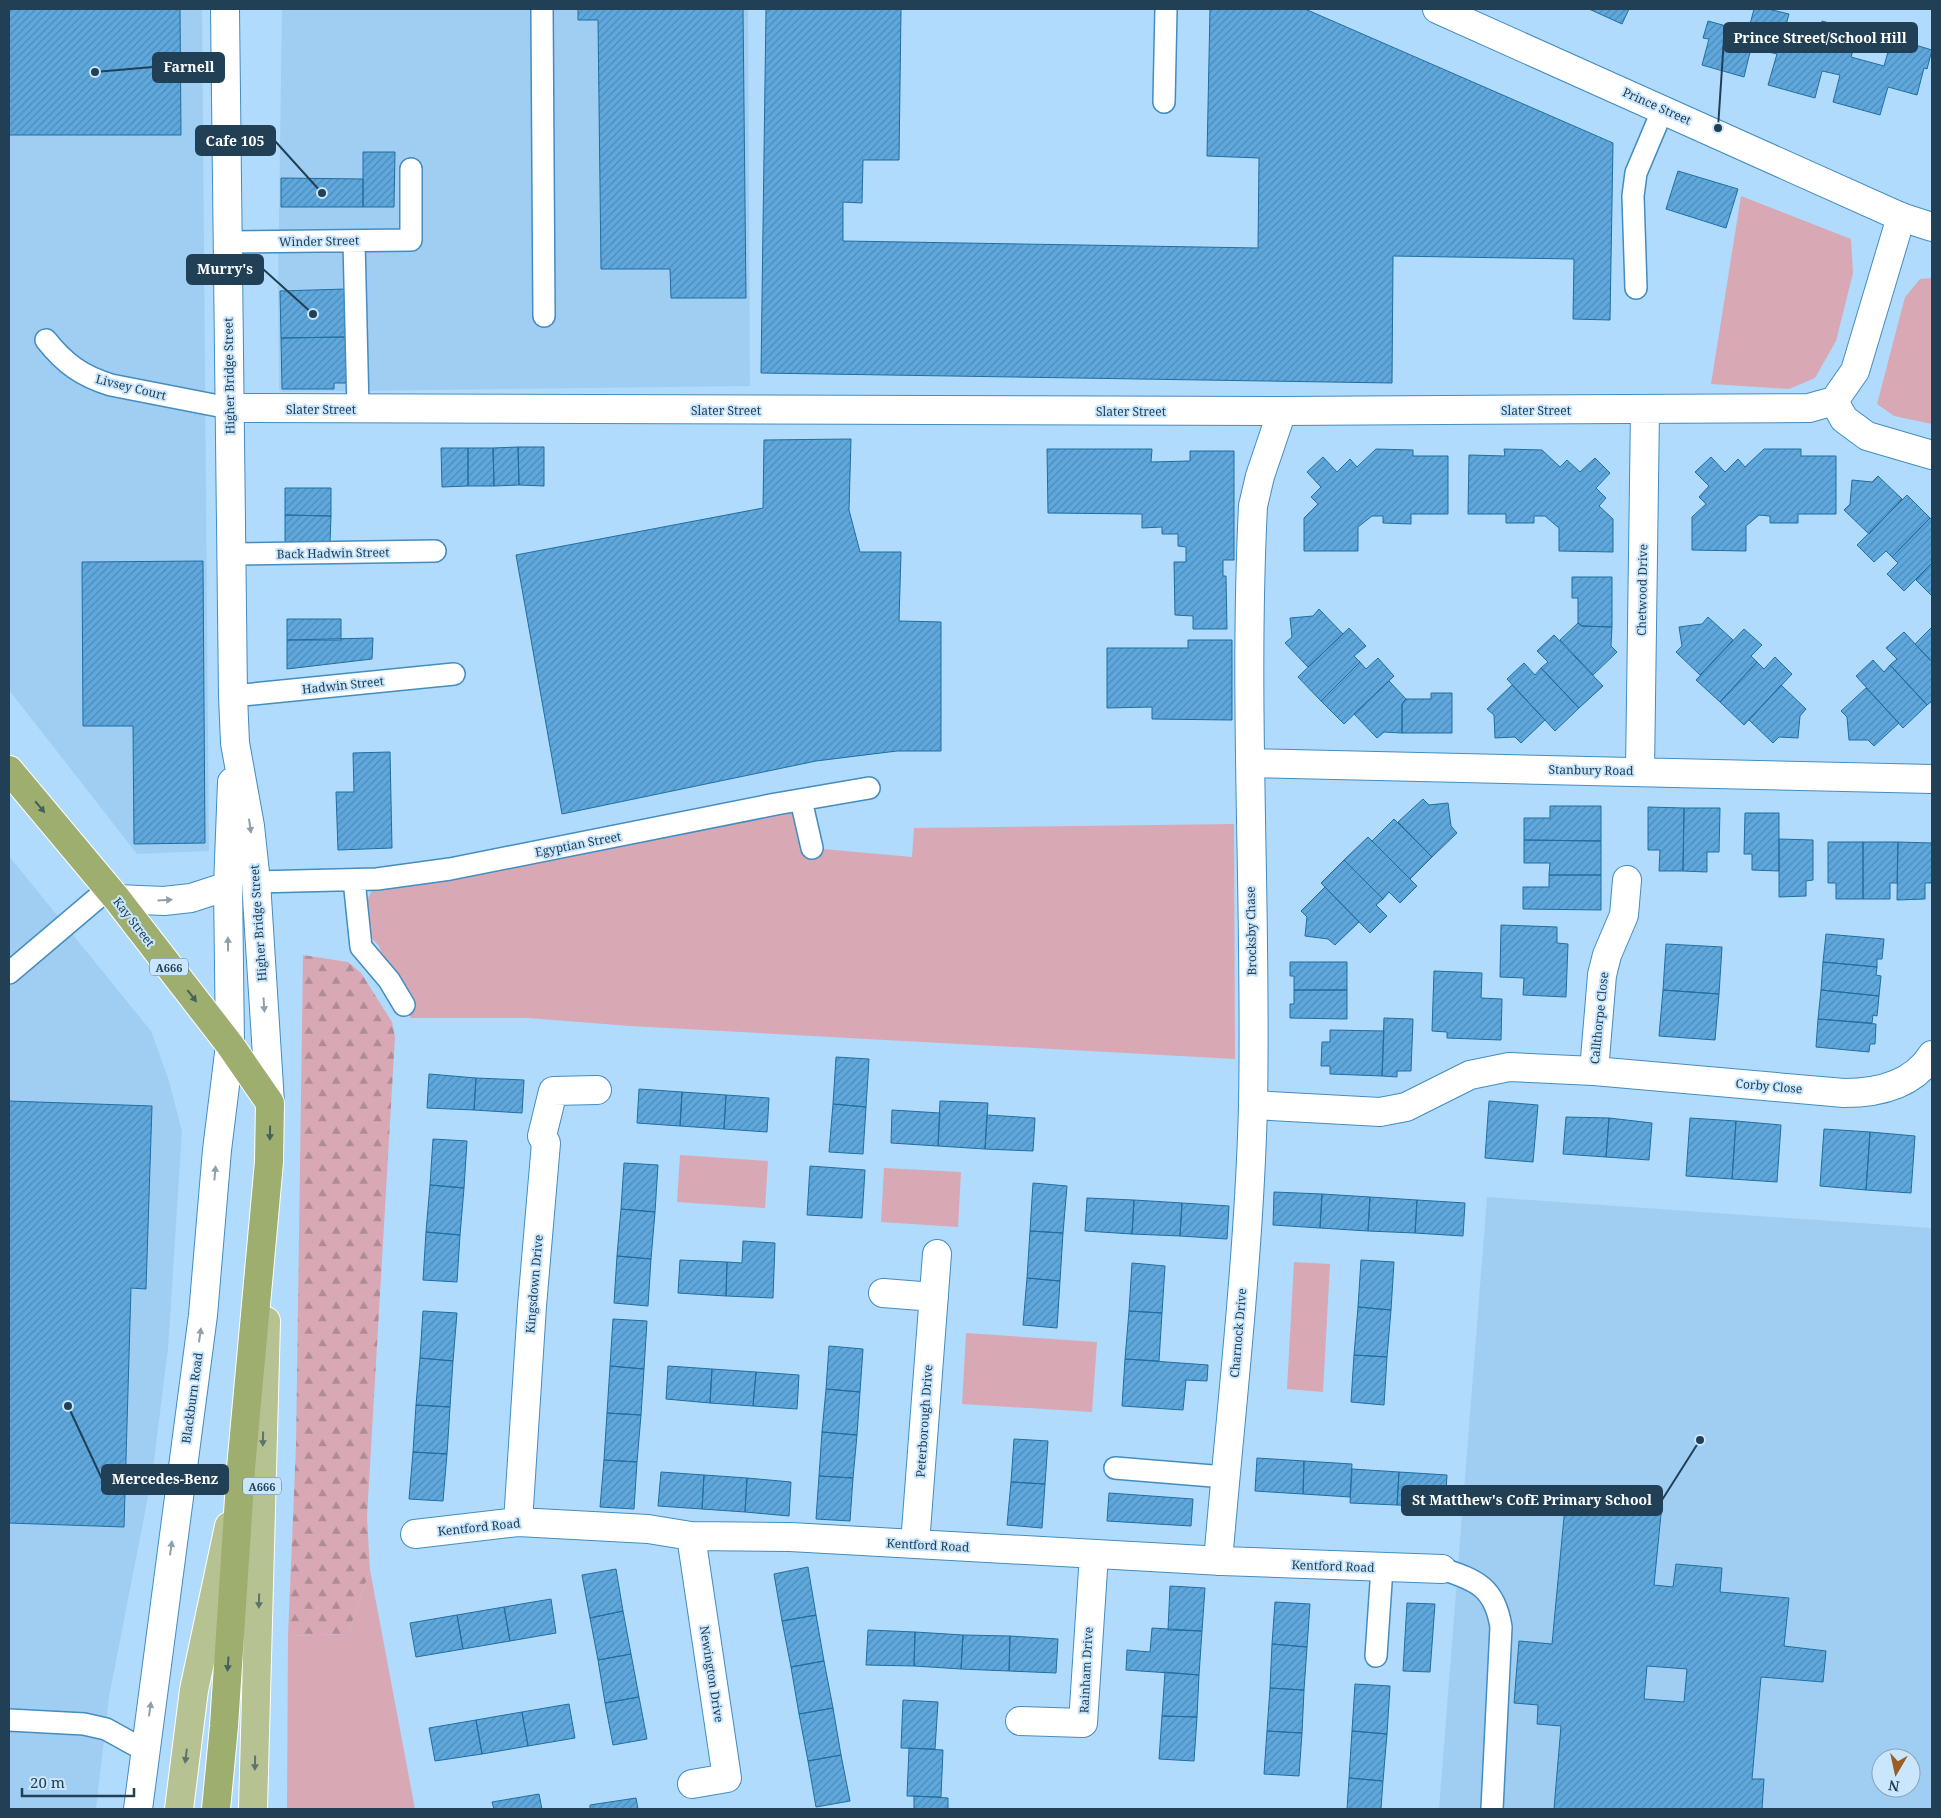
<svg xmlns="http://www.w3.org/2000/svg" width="1941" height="1818" font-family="'Noto Serif',serif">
<defs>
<pattern id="forest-firs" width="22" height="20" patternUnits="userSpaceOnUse" patternTransform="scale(1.25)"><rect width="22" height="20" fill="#d8a9b5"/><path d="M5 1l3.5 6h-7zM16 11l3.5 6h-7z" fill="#af8b96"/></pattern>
<pattern id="building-hatch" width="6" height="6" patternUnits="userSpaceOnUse" patternTransform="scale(1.25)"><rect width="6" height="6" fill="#5fa8dd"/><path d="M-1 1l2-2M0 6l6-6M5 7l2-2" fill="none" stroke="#4e8ab6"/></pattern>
</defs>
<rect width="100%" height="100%" fill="#b0dbfc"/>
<path fill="#a0cef2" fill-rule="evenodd" d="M9,9h193l7,842 -72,3 -128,-164z
M282,9h466l2,377 -468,6 -3,-2 -1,-102z
M9,856l142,175 17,47 14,53 -14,218 -16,127 -43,221 -13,112h-87z
M1487,1197l445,31v581h-493zM1881,1758h30v30h-30z"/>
<path fill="#d8a9b5" d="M1741,196l110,43 2,34 -17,68 -21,37 -26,11 -78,-5z
M1932,278v146l-38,-8 -17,-12 28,-107 15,-18z
M801,800l11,48 100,9 2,-29 320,-4 1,235 -605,-33 -102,-8h-117l-22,-38 -10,-34 -22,-23 20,-44 32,7z
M680,1155l88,6 -3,47 -88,-6z
M884,1168l77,4 -3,55 -77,-5z
M1294,1262l36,2 -7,128 -36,-3z
M966,1333l131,9 -5,70 -130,-8z
M370,1570l45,239h-128l1,-173 60,-2z"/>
<path fill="url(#forest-firs)" d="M303,955l45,7 13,11 31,49 3,15 -28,480 3,53 -22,64 -60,2 8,-190z"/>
<path fill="url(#building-hatch)" stroke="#216ea0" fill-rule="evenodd" d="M9,9h171l1,126h-172z
M578,9h165l3,289h-75l-1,-29h-69l-3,-249h-20z
M766,9h135l-2,151h-36l-1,43 -19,-1v39l415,7 1,-90 -52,-2 3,-147h95l308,134 -3,177 -37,-1 1,-60 -181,-3 -1,127 -631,-10z
M1589,9h40l-7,15z
M1754,9h14l21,5 -7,25 32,9 8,-27 37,10 -8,26 33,9 8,-28 40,12 -5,19 -3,-1 -7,27 -29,-8 -8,28 -47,-13 7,-27 -18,-4 -7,27 -47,-13 9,-31 -26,-6 -7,29 -42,-12 7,-26 -6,-1 5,-17 40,11z
M363,152h32l-1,55h-31z
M1678,171l60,18 -12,39 -60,-19z
M281,178l82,1v28h-82z
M346,289v48l-65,1 -1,-47z
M346,337l1,46h-13v6h-52l-1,-51z
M851,439l-2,71 11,42h41l-2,69 42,1v129h-44l-81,10 -254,53 -46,-259 247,-47 1,-68z
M518,447h26v39l-25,-1z
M518,447l1,38 -25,1 -1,-38z
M441,448h27v38l-26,1z
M468,448h25l1,38h-26z
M1047,449h105l-1,13 39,-1v-10h44v109h-11v16h3l1,53h-34v-13l-18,-1 -1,-53h12v-15l-8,-1v-12h-16v-7l-20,1v-14l-94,-1z
M1376,449l37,1v6h35v58h-37v10l-28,-1v-7h-11l-14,11v24h-54v-33l14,-14 -7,-7 10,-10 -14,-15 16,-15 14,15 13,-13 7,8z
M1504,449l38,1 18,17 7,-7 13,12 15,-14 15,15 -14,15 10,10 -7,8 14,13v33l-54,-1v-23l-14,-12h-11v7h-28v-9h-38l1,-59 36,1z
M1764,449h37v7h35v58h-38v9h-28v-7l-11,-1 -13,11v25l-54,-1v-33l14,-13 -7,-7 10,-11 -14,-14 16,-15 14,15 13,-13 7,8z
M1878,476l24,23 -33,35 -25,-24 6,-6 2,-24 20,2z
M285,488h46v28l-46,-1z
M1907,495l23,23 -38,39 -6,-6 -12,11 -17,-17z
M285,515l46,1 -1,27 -45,-1z
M1930,518l2,2v43l-28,28 -17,-17 11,-11 -6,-6z
M203,561l2,282 -71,1 -1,-118h-50l-1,-164z
M1932,563v33l-16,-16z
M1572,577h40v50l-30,-1 -4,-3v-25h-6z
M1319,609l24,25 -35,33 -23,-24 7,-6 -2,-19 23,-2z
M1708,617l25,23 -33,35 -24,-23 6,-6 -3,-19 23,-3z
M287,619h54v21h-54z
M1578,623l4,3 30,1 -1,19 6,6 -24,23 -33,-35z
M1932,627v35l-17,-18z
M1349,628l17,18 -12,10 6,6 -39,39 -23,-24z
M1744,629l18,16 -11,11 6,6 -37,40 -24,-22z
M1904,632l28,30v39l-5,4 -37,-40 7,-6 -11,-11z
M1554,635l49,51 -24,22 -38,-40 7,-6 -11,-11z
M373,638l-1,21 -85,10v-29z
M1188,640h44v80l-80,-1v-12l-45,1v-60h81z
M1775,657l17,17 -48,51 -24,-23 37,-40 7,7z
M1378,658l16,18 -50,48 -23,-23 39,-39 6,7z
M1873,660l11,12 6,-7 37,40 -24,23 -47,-52z
M1524,663l11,12 6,-7 38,40 -24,23 -48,-52z
M1389,681l17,18 -4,5v29l-18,-1 -7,6 -23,-24z
M1512,685l33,35 -24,23 -6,-6 -20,1 -1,-23 -7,-6z
M1781,685l25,24 -6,7 -2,22 -19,-1 -6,6 -24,-23z
M1866,688l33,35 -25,23 -6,-6h-19l-2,-23 -6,-6z
M1431,693h21v40h-50v-29l4,-5h25z
M390,752l2,96 -54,2 -2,-58h18l-1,-39z
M1423,799l6,6 19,-2 3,23 6,7 -25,24 -34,-35z
M1550,806h51v35l-77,-1v-22h26z
M1648,807l36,1 -1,63h-24l1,-21h-12z
M1684,808h36l-1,44h-12v20l-24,-1z
M1745,813h34v58l-27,-1v-16h-8z
M1394,819l38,38 -22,22 -38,-38z
M1368,837l49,49 -17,17 -11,-11 -6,7 -39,-39z
M1779,839l34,1v40l-7,1v15l-27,1z
M1524,840l77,1v34h-52l1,-12h-26z
M1828,842h35v57h-27v-16h-8z
M1863,842h35l-1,41h-7v16h-27z
M1898,842l34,1v40h-7v16l-28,1z
M1344,860l39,39 -7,6 11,11 -17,17 -49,-50z
M1549,875h52v35l-78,-1v-22h26z
M1325,887l34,35 -24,23 -7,-6 -23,-3 2,-19 -6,-6z
M1501,925l56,2v16l11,1 -2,53 -43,-2 1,-17 -24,-1z
M1826,934l58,5 -2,20h-5v8l-54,-5z
M1666,944l56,3 -3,47 -56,-4z
M1290,962h57v28h-53v-14h-4z
M1823,962l54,5 -1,8 5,1 -2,20 -58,-6z
M1434,971l48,2 -1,25 21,1 -1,41 -54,-2v-6l-15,-1z
M1294,990h53v29l-57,-1v-14h4z
M1663,990l56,4 -4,46 -56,-4z
M1821,990l58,6 -2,20 -4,-1 -1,8 -54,-4z
M1384,1018l29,1 -2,52h-14v6l-15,-1z
M1818,1019l58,5 -1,20h-5l-1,8 -53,-5z
M1330,1030l54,1 -2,45 -52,-2v-8h-9l1,-24h8z
M836,1057l33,2 -3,48 -33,-3z
M429,1074l47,4 -2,32 -47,-2z
M476,1078l48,2 -2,33 -48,-3z
M639,1089l43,3 -2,34 -43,-3z
M682,1092l44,3 -2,34 -44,-3z
M726,1095l43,3 -2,34 -43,-3z
M9,1101l143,5 -6,183 -15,-1 -7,239 -115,-4z
M940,1101l48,2 -3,46 -47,-3z
M1489,1101l49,4 -5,57 -48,-4z
M833,1104l33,3 -3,47 -34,-2z
M892,1110l48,3 -2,33 -47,-3z
M987,1115l48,3 -2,33 -48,-2z
M1566,1117l43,1 -3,39 -43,-3z
M1609,1118l43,5 -3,37 -43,-3z
M1690,1118l46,3 -4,58 -46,-3z
M1736,1121l45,4 -4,57 -45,-3z
M1824,1129l46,3 -4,58 -46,-4z
M1870,1132l45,4 -4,57 -45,-3z
M433,1139l34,2 -3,47 -34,-3z
M624,1163l34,2 -3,47 -34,-3z
M810,1166l55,4 -3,48 -55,-3z
M1033,1183l34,3 -4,47 -33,-2z
M430,1185l34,3 -4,47 -34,-3z
M1274,1192l48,2 -2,34 -47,-3z
M1322,1194l48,3 -2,34 -48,-3z
M1370,1197l47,3 -2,33 -47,-2z
M1087,1198l47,2 -2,34 -47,-3z
M1134,1200l48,3 -2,33 -48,-2z
M1417,1200l48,3 -2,33 -48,-3z
M1182,1203l47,3 -2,33 -47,-3z
M621,1209l34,3 -4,47 -34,-3z
M1030,1231l33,2 -3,48 -33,-3z
M426,1232l34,3 -3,47 -34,-2z
M743,1241l32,2 -2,55 -47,-2 1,-34 15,1z
M617,1256l34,3 -3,47 -34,-3z
M680,1260l47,2 -1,34 -48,-3z
M1361,1260l33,2 -3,48 -33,-3z
M1132,1263l33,3 -3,47 -33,-2z
M1027,1278l33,3 -3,47 -34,-3z
M1358,1307l33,3 -4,47 -33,-2z
M423,1311l34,2 -4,48 -33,-3z
M1129,1311l33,2 -3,48 -34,-2z
M613,1319l34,2 -3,48 -34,-3z
M829,1346l34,3 -3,43 -34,-3z
M1354,1355l33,2 -3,48 -33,-3z
M420,1358l33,3 -3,46 -34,-2z
M1125,1359l83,6 -1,16 -21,-1 -3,30 -61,-4z
M610,1366l34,3 -3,46 -34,-2z
M668,1366l44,3 -2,34 -44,-4z
M712,1369l44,3 -3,34 -43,-3z
M756,1372l43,3 -2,34 -44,-3z
M826,1389l34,3 -3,43 -35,-3z
M416,1405l34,2 -3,47 -34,-2z
M607,1413l34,2 -4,47 -33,-2z
M822,1432l35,3 -4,43 -34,-2z
M1014,1439l34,2 -3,43 -34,-2z
M413,1452l34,2 -4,47 -34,-2z
M1257,1458l47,3 -1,33 -48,-3z
M604,1460l33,2 -3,47 -34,-2z
M1304,1461l48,3 -2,33 -47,-3z
M1352,1469l47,3 -2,33 -47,-2z
M661,1472l43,3 -2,34 -44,-3z
M1399,1472l48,3 -2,33 -48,-3z
M704,1475l43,3 -2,34 -43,-3z
M819,1476l34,2 -3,43 -34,-2z
M747,1478l44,4 -2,34 -44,-4z
M1011,1482l34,2 -3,44 -35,-3z
M1109,1493l84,6 -2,27 -84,-5z
M1566,1496l96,8 -8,81 19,2 3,-23 46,4 -2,24 69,6 -5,48 42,5 -3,31 -62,-5 -9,102h12l-2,30h-208l7,-83 -24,-2 1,-19 -24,-2 5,-62 33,3zM1647,1666l40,3 -3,33 -40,-3z
M808,1567l8,48 -34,6 -8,-47z
M616,1569l7,42 -33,7 -8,-43z
M1170,1586l35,2 -3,43 -34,-1z
M551,1599l5,34 -46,8 -6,-34z
M1275,1602l35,2 -3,43 -35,-3z
M1407,1603l28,1 -5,68 -27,-1z
M504,1607l6,34 -47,8 -6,-34z
M623,1611l8,43 -33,6 -8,-42z
M457,1615l6,34 -47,8 -6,-34z
M816,1615l8,46 -33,6 -9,-46z
M1152,1628l50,3 -3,44 -73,-5 1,-20 23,2z
M868,1630l47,2 -1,34 -48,-1z
M915,1632l48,3 -2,34 -47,-3z
M963,1635l47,1 -1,35 -48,-2z
M1010,1636l48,3 -2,34 -47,-2z
M1272,1644l35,3 -3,43 -34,-2z
M631,1654l8,43 -34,6 -7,-43z
M824,1661l9,47 -34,6 -8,-47z
M1165,1672l34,3 -2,42 -35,-1z
M1355,1684l35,2 -3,48 -35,-3z
M1270,1688l34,2 -2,43 -35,-2z
M639,1697l8,42 -34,6 -8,-42z
M903,1700l35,2 -3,47 -34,-1z
M569,1704l6,34 -47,8 -6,-34z
M833,1708l8,47 -33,6 -9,-47z
M522,1712l6,34 -46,8 -6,-34z
M1162,1716l35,1 -3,44 -35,-2z
M476,1720l6,34 -47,7 -6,-33z
M1267,1731l35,2 -3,43 -35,-2z
M1352,1731l35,3 -4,47 -34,-3z
M909,1748l34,2 -2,47 -34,-1z
M841,1755l9,46 -34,6 -8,-46z
M1349,1778l34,3 -2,28h-34z
M539,1794l3,15h-48l-2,-7z
M914,1796l34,2v11h-34z
M636,1798l2,11h-48v-4z"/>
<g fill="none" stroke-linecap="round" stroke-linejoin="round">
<defs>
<path id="service" d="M542,9l2,307
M1164,102l2,-93
M354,241l4,168
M227,242l184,-2v-71
M1636,288l-3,-92 3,-23 27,-64
M46,340c19,24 36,36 65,45l118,23
M231,554l204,-3
M233,696l221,-22
M801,800l11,48
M354,880l7,67 28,33 15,25
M256,882l121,-3 73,-10 326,-65 93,-16
M9,973l99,-84
M1115,1468l110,9
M1442,1569c35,11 53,19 59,58l-9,182
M1376,1656l6,-88
M9,1720l75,4 22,5 38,21"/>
<path id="minor" d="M1834,401l10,18 23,17 65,19
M229,408l1053,3 527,-3 25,-7 21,-30 46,-154
M1250,763l682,16
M1640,771l5,-361
M1594,1071l8,-96 5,-20 17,-40 3,-35
M1253,1105l127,7 26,-5 64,-32 39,-8 85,4 250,22c33,0 69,-8 88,-38
M883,1293l51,4
M518,1522l14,-216 14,-163 -4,-7 11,-45 44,-1
M415,1534l103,-12 130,7 43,7 99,1 432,24 220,8
M691,1536l36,242 -35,6
M915,1544l22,-290
M1218,1561c13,-152 31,-304 35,-455 4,-200 -10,-401 0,-600l7,-30 22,-65
M1020,1721l63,2 11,-169"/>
<path id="tertiary" d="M1437,9l464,208 31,10"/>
<path id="secondary" d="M225,9l8,687 2,47 15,83 6,56 14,221
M117,899l47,2 27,-3 37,-12
M138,1809l65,-494 14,-165 13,-105 -2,-159 4,-104"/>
<path id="primary" d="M179,1809l15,-119 35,-164
M253,1809l13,-488"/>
<path id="trunk" d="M9,770l108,129 113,146 40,58 -1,59 -28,306 -17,258 -8,83"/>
</defs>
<use href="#service" stroke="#438dc0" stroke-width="24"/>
<use href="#minor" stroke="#438dc0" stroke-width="30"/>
<use href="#tertiary" stroke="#438dc0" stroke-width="30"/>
<use href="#secondary" stroke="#438dc0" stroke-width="30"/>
<use href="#primary" stroke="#fff" stroke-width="30"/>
<use href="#trunk" stroke="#fff" stroke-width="30"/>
<use href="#service" stroke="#fff" stroke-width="21"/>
<use href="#minor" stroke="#fff" stroke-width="28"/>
<use href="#tertiary" stroke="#fff" stroke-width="28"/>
<use href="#secondary" stroke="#fff" stroke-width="28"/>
<use href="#primary" stroke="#b6c292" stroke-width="28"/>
<use href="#trunk" stroke="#9eae6e" stroke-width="28"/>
</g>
<defs><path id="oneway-solid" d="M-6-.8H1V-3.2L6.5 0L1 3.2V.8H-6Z" transform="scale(1.25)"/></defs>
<g fill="#46615d">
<use href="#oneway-solid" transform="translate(40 807) rotate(50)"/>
<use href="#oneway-solid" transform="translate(192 996) rotate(52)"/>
<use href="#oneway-solid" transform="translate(270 1133) rotate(91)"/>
<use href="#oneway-solid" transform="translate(228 1664) rotate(94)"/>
</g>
<g fill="#90a0aa">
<use href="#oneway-solid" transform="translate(250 826) rotate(82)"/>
<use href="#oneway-solid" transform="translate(165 900) rotate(-3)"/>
<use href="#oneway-solid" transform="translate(228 944) rotate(-91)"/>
<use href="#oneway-solid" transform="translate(264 1005) rotate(86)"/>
<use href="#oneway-solid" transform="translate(215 1173) rotate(-85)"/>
<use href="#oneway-solid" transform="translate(200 1335) rotate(-82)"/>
<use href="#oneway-solid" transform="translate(171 1548) rotate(-82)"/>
<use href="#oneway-solid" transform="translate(150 1709) rotate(-82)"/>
</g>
<g fill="#5d746e">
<use href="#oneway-solid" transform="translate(263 1439) rotate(91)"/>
<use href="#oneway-solid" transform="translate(259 1601) rotate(91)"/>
<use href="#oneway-solid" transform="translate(186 1756) rotate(97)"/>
<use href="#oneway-solid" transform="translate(255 1763) rotate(91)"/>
</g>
<g text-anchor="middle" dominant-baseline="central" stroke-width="4" stroke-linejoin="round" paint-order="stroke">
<g fill="#cae6fd" stroke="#547288" stroke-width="1">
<rect x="150" y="958.5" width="38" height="17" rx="4"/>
<rect x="243" y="1477.5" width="38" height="17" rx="4"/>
</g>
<g font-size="11" font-weight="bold" fill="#214056">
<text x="169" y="967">A666</text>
<text x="262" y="1486">A666</text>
</g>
<g font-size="12" fill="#214056" stroke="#cae6fd">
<text transform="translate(1657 106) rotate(24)">Prince Street</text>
<text transform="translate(319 241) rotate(-1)">Winder Street</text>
<text transform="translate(229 376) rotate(-91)">Higher Bridge Street</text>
<text transform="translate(131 387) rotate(14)">Livsey Court</text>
<text x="321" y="409">Slater Street</text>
<text x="726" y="410">Slater Street</text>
<text x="1536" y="410">Slater Street</text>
<text x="1131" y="411">Slater Street</text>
<text transform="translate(333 553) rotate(-1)">Back Hadwin Street</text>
<text transform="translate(1642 590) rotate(-89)">Chetwood Drive</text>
<text transform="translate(343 685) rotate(-6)">Hadwin Street</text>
<text transform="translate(1591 770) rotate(1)">Stanbury Road</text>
<text transform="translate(578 844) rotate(-11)">Egyptian Street</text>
<text transform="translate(134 922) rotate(52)">Kay Street</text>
<text transform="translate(258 923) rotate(-94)">Higher Bridge Street</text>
<text transform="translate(1251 931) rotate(-91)">Brocksby Chase</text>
<text transform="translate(1599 1018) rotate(-84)">Callthorpe Close</text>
<text transform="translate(1769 1086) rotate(5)">Corby Close</text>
<text transform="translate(534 1284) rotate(-85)">Kingsdown Drive</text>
<text transform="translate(1238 1333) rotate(-85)">Charnock Drive</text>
<text transform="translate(192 1398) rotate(-82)">Blackburn Road</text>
<text transform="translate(924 1421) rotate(-86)">Peterborough Drive</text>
<text transform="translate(479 1527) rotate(-6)">Kentford Road</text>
<text transform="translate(928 1545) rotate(3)">Kentford Road</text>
<text transform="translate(1333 1566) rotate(2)">Kentford Road</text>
<text transform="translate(1086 1670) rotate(-87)">Rainham Drive</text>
<text transform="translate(712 1674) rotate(81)">Newington Drive</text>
</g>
</g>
<path fill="none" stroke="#214056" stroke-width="2" d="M1718 128L1724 38M95 72L153 67M322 193L275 141M313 314L263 269M68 1406L102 1479M1700 1440L1662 1500"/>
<g fill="#214056" stroke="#cae6fd" stroke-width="2">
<circle cx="1718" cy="128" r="5"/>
<circle cx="95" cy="72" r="5"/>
<circle cx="322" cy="193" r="5"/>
<circle cx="313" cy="314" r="5"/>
<circle cx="68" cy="1406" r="5"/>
<circle cx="1700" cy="1440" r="5"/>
</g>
<g fill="#214056" stroke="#214056" stroke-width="2">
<rect x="1724" y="23" width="193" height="29" rx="5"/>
<rect x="153" y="53" width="71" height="29" rx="5"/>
<rect x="196" y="126" width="79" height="29" rx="5"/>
<rect x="187" y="255" width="76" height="29" rx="5"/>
<rect x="102" y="1465" width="126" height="29" rx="5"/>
<rect x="1402" y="1486" width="260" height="29" rx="5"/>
</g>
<g font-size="14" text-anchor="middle" font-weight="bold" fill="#fff">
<text x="1820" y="43">Prince Street/School Hill</text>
<text x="189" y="72">Farnell</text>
<text x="235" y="146">Cafe 105</text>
<text x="225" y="274">Murry's</text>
<text x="165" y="1484">Mercedes-Benz</text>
<text x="1532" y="1505">St Matthew's CofE Primary School</text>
</g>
<rect width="1941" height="1818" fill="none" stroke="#214056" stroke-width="20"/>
<g transform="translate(1896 1773) rotate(189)"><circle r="24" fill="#cae6fd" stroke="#86a4ba"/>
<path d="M0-4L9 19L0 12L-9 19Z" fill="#9a5e20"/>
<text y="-8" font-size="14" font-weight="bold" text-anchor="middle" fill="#214056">N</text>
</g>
<path d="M22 1788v8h112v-8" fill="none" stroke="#214056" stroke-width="2.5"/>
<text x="30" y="1788" font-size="15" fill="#214056" stroke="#cae6fd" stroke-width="4" paint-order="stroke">20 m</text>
</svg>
